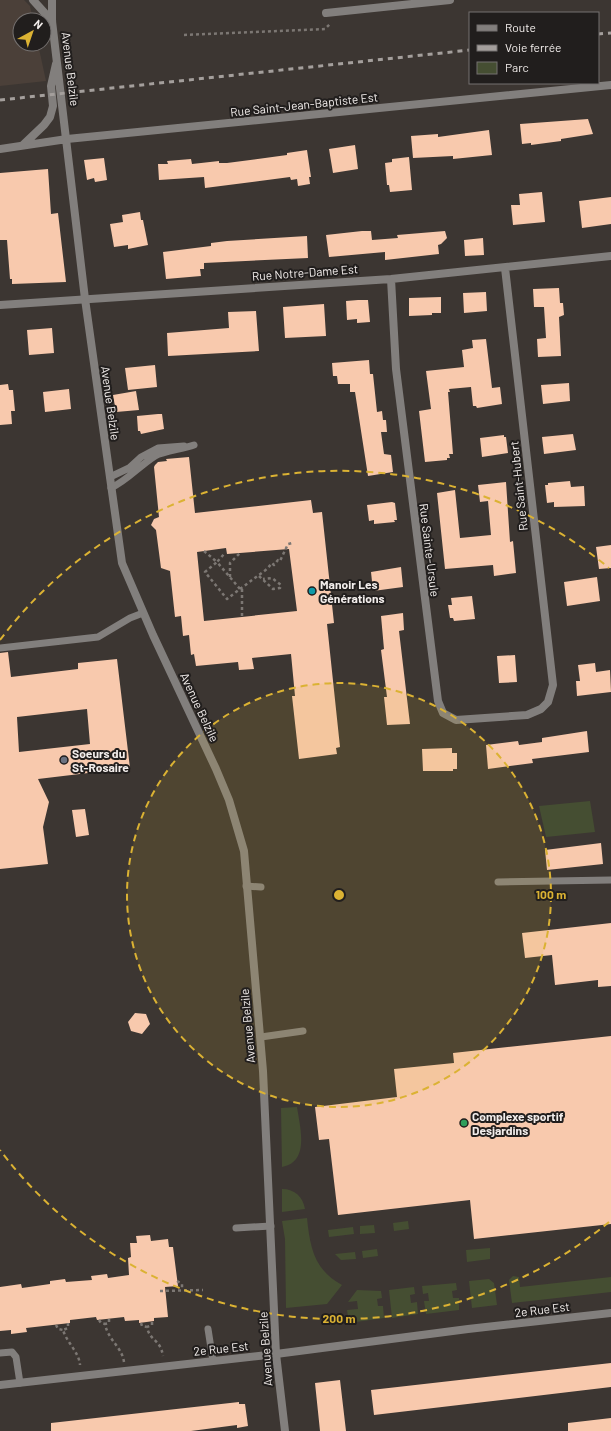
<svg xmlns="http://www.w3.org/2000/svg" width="611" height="1431" font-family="Barlow,sans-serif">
<rect width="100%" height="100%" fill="#3c3632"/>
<path fill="#4b4039" d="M0,0h24l6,6 3,14h-13v24h18l8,37 -46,5z"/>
<path fill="#454e32" d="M590,801l5,31 -49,5 -7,-31z
M297,1107c3,20 13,55 -15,60l-1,-59z
M282,1189c13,0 21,8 23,20l-23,3z
M307,1218c3,29 7,52 35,67l-15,19 -41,4 -1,-69 -3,-18z
M408,1221l1,8 -15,2 -1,-8z
M374,1225l1,8 -15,1v-8z
M353,1227l1,7 -25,3 -1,-7z
M490,1248v11l-23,3 -1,-12z
M377,1249l1,7 -15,2 -1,-7z
M355,1252l1,7 -15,1 -6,-6z
M513,1276l6,1 1,10 91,-10v15l-99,11 -3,-23z
M489,1279l5,4 3,22 -25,3 -3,-27z
M456,1283l1,7 -5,1 1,7h6v12l-33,4 -2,-13h5l-1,-8 -5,1 -1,-8z
M414,1287l1,7 -5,1 1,8 6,-1 1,12 -26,4 -3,-28z
M357,1290l24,1 1,7 -5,1 1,7h5l1,12 -35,5 -2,-13 11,-1 -1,-8 -9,1z"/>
<path fill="#f8c9ad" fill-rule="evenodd" d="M588,119l5,15 -32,5v2l-30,4v-2l-9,1 -2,-20z
M489,130l3,25 -39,4v-3l-40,2 -2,-22 27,-2v3z
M355,145l3,24 -25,4 -4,-24z
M307,150l4,27h-2l1,7 -12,2 -1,-7 -6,1 -1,-3 -85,11 -1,-11 -45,3 -1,-16h10l-1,-3 24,-2 1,5 27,-3v2h8l60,-8v-2z
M409,157l3,33 -22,2 -1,-7h-2l-2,-22 7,-1v-3z
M104,158l3,22 -12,2 -1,-4 -7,2 -3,-20z
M48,169l3,45 7,-1 8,69 -54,2v-5h-2l-3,-39h-7v-67z
M542,192l3,30 -32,3 -2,-20h9l-1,-11z
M611,197v27l-29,4 -3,-27z
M140,212l1,8h2l5,25 -20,4v-4l-14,2 -4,-23 13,-2 -1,-7z
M362,231h9l1,9 26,-2 -1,-3 48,-4 2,7 -6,6 -3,1 1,9 -54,6v-8l-56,5 -3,-22z
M307,236l1,22 -104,5v6h-4l1,7 -35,3 -3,-27 48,-6v-3l16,-2z
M483,238l1,17 -19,1 -1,-16z
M559,288l1,15h3l1,12 -5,2 2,39 -23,1 -1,-18 9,-1 -2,-31h-10l-1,-18z
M486,292l1,19 -23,2 -1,-20z
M441,297v16h-9v2l-23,1v-18z
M358,300h10l2,22 -13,1v-4l-10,1 -1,-19z
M324,304l2,32 -41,2 -2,-31z
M256,311l3,40 -91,5 -1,-23 62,-5 -1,-16z
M52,328l2,25 -25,2 -2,-25z
M486,339l6,49 8,-1 2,17 -25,4 -1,-2h-3l-2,-19 -22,2 1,3h-2l5,62h-4l1,4h-3v2l-22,2 -6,-51 12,-2 -5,-38 38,-4 -2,-17 11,-2 -1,-8z
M369,360l1,14h3l4,38 5,-1 1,9h3l1,12h-6l3,22 7,1 2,17 -25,4 -13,-84h-5v-8h-12l-1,-8h-4l-1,-13z
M155,365l2,22 -29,3 -3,-22z
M569,383l1,18 -27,3 -2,-19z
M8,384l1,6h4l2,21h-4l1,13 -12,1v-40z
M69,389l2,20 -26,3 -2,-20z
M136,391l3,19 -23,2 -3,-17z
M158,414h4l2,15 -23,5 -1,-3h-2l-1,-15z
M573,434l3,16 -32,4 -2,-17z
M504,435v2h2l2,16 -26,4 -2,-19z
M189,457l6,56 116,-13 2,13 9,-1 12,111 -7,1 13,123 -4,1 1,6 -38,5 -7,-63h3l-4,-42 -39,4 2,11 -15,1 -1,-8 -42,4 -2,-12 -3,1 -2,-20 -6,1 -2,-20 -6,1 -5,-46 -9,-3 -5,-38 -5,-5 3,-6 5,-2 -5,-50 1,-2 3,-3 9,-1 -1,-2zM226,548l1,6 62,-5 8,62 -93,10 -7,-69z
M570,481l1,6 13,-1 1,20 -31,1v-5l-7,1 -2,-18h3v-2z
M506,482l4,60 3,-1 3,32 -22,3 -1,-11 -48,4 -8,-76 18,-3 5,48 31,-3 -3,-34 -8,1 -2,-17z
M392,502l3,1 2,17h-3l1,2 -21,2v-4l-5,1 -2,-16z
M611,545v23l-12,1 -3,-22z
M401,567l2,20 -30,4 -2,-19z
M597,577l3,24 -33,5 -3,-24z
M472,596l3,23 -21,2 -1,-3h-3l-2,-13h4l-1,-7z
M403,613l1,17 -5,1 11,93 -23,1 -3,-28h3l-6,-47 3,-1 -3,-33z
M8,652l3,25 67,-8v-6l39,-4 13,109 -92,11 11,23 -6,25 5,37 -48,5v-216zM87,709l3,35 -71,8 -2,-35z
M515,655l2,27 -18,1 -2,-27z
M595,663l1,9 14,-2 1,22 -34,4 -1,-15h4l-2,-16z
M587,731l2,21 -57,7 1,4 -45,6 -2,-24 32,-4 1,4 23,-3v-4z
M452,748v5h5v16h-4v2h-30l-1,-22z
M85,809l4,26 -13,2 -4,-27z
M601,843l2,21 -56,6 -2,-20z
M611,923v63l-13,1v-7l-43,5 -3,-30 -27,3 -3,-25z
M135,1013l11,1 4,10 -8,10 -11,-3 -3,-9z
M611,1036v188l-137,15 -4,-39 -132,15 -9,-76 -10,1 -4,-33 82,-10 -3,-28 60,-6 -1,-10z
M150,1235l1,6 17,-2 1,8h4l5,39 -13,1 3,30 -14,1v3l-15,2v-3l-14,1 -1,-4 -27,3 -1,-3 -26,3v3l-44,5 1,4 -16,2v-4l-11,1v-44l21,-3 1,4 28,-4v-3l15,-2 1,3 26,-2 -1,-4 16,-2 1,4 21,-3 -1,-17 3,-1 -1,-14h7l-1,-7z
M611,1363v24l-237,28 -3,-25z
M340,1380l6,51h-26l-5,-48z
M239,1402v2h6l3,22 -11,2v-3l-46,6h-140v-8z
M611,1418v13h-43v-8z"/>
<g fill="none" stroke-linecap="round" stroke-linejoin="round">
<path stroke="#7c7773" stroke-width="2.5" stroke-dasharray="3 3" stroke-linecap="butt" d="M184,35l141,-6 6,-6
M204,551l13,11 -12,10 22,27 13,-10 -23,-27 8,-9
M259,576l14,13 7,-1 1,-3 -9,-7 -9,1
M230,577v-14l11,-11
M240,589l27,-20 5,-6 2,2 4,-5 2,1 8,-17 4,-1
M242,589v28
M177,1281l5,3v6
M160,1291l43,-1
M109,1319v4l-4,1c3,16 17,23 19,38
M99,1320l2,3 4,1
M152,1322v3l-5,2c3,15 13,11 16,29
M68,1323v5l-5,2c4,13 16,22 17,35
M141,1323l1,3 5,1
M56,1325l2,4 5,1"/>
<path stroke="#827f7d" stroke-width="7" d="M110,477l19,-9 12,-11 17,-9 26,-2
M111,488c18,-9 27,-21 44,-32 8,-5 28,-7 39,-11
M0,648l98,-11 32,-19 13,-5
M498,882l113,-2
M246,886l15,1
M261,1037l42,-6
M236,1228l35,-2
M208,1329l5,32
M0,1353l12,-1 4,5 4,26"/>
<path stroke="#827f7d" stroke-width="8" d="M326,13l124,-13
M391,279l5,90 42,332 5,12 13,7 71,-5 14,-6 7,-7 5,-17 -48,-417
M0,305l391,-26 220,-23"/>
<path stroke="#827f7d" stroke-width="8" d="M33,0l19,21
M52,0v21l33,278 37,264 31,72 63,134 13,31 15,51 19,220 13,283 9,77
M23,145l21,-20 6,-8 3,-11 -2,-20 5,-22
M0,149l67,-10 544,-54
M0,1385l276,-31 192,-25 143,-16"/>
<path stroke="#a49f9c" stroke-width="3" stroke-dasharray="5 5" stroke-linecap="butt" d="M598,34l13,-1
M0,100l470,-50"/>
</g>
<circle cx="339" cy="895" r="212" fill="#dbb233" fill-opacity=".12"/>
<g fill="none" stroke="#dbb233" stroke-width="2" stroke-dasharray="7 5">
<circle cx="339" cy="895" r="212"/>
<path d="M609 1222A424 424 0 0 1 0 1150M0 640A424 424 0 0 1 609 568"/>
</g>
<circle fill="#0f9aa8" stroke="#211e1d" stroke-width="1.5" cx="312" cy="591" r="4"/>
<circle fill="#6b7280" stroke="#211e1d" stroke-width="1.5" cx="64" cy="760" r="4"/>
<circle fill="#2e9e5b" stroke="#211e1d" stroke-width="1.5" cx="464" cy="1123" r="4"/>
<g text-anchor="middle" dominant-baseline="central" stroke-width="4" stroke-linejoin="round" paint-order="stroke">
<g font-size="12" fill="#f3eeec" stroke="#211e1d">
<text transform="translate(71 69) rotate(83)">Avenue Belzile</text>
<text transform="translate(304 104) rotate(-6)">Rue Saint-Jean-Baptiste Est</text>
<text transform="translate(305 272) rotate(-4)">Rue Notre-Dame Est</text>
<text transform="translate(111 403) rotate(82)">Avenue Belzile</text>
<text transform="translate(518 486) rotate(-96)">Rue Saint-Hubert</text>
<text transform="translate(430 550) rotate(83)">Rue Sainte-Ursule</text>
<text transform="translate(200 707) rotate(65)">Avenue Belzile</text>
<text transform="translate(247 1026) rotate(-95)">Avenue Belzile</text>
<text transform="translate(542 1309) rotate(-7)">2e Rue Est</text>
<text transform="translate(221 1348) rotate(-6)">2e Rue Est</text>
<text transform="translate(265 1349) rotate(-94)">Avenue Belzile</text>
</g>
<g font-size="12" font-weight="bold" fill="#f3eeec" stroke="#211e1d" text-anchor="start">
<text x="320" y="584">Manoir Les<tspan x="320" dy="14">Générations</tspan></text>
<text x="72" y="753">Soeurs du<tspan x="72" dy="14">St-Rosaire</tspan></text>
<text x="472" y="1116">Complexe sportif<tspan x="472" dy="14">Desjardins</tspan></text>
</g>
</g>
<circle cx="339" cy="895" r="6" fill="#dbb233" stroke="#211e1d" stroke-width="2"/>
<g font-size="12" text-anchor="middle" font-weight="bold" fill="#dbb233" stroke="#211e1d" stroke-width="4" stroke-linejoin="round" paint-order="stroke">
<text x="551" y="899">100 m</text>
<text x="339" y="1323">200 m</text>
</g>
<rect x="469" y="12" width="130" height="72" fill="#211e1d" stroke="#757170"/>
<rect x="477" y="25" width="20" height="6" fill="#827f7d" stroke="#757170"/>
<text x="505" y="32" font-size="12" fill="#f3eeec">Route</text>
<rect x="477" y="45" width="20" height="6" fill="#a49f9c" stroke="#757170"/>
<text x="505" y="52" font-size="12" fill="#f3eeec">Voie ferrée</text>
<rect x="477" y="62" width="20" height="12" fill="#454e32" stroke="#757170"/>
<text x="505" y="72" font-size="12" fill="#f3eeec">Parc</text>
<g transform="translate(32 32) rotate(40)"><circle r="19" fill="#211e1d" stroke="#757170"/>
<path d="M0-3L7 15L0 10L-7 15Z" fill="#dbb233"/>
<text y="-6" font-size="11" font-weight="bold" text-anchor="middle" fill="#f3eeec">N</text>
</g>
</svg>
